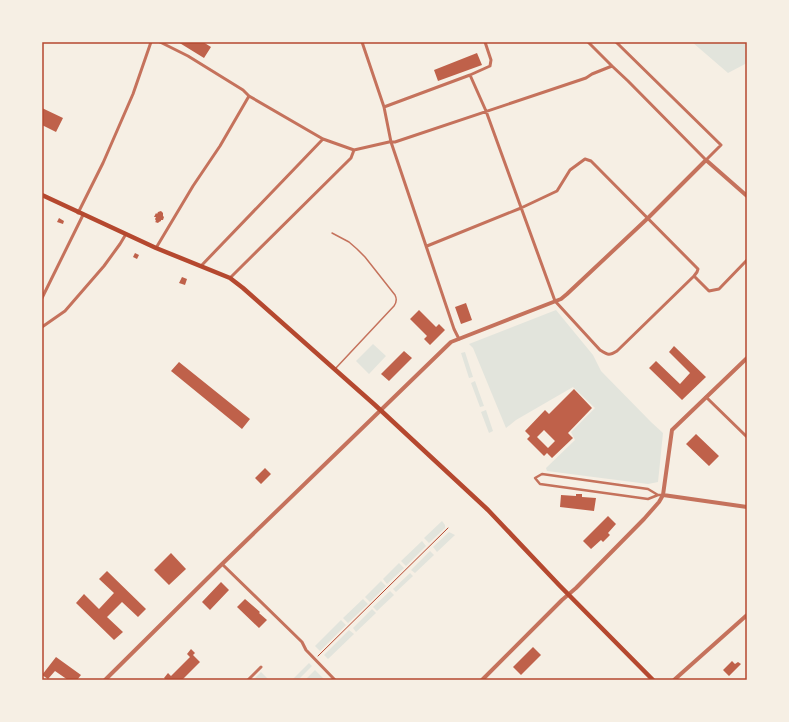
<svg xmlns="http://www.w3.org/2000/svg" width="789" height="722" font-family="'Playfair Display',serif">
<rect width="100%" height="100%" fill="#f6efe4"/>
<path fill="#e2e4dc" d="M692,42h55v21l-19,10z
M556,310l37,45 8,16 50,51 12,11 -5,49 -10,2 -101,-13 -1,-3 29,-28 -4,-8 24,-24 -22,-21 -57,33 -10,8 -33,-80 -4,-4z
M373,344l13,12 -17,18 -13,-13z
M465,352l8,25 -4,1 -8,-25z
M475,381l9,25 -4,1 -9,-24z
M486,410l7,21 -4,2 -8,-21z
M442,521l3,4v3l-16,15 -5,-5z
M449,532l6,3 -18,17 -4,-5z
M422,541l4,5 -20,20 -5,-5z
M430,551l4,4 -19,18 -4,-3z
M399,563l5,5 -17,16 -4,-5z
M410,573l3,3 -17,16 -3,-3z
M381,581l5,5 -16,16 -5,-5z
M390,591l4,4 -17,16 -4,-4z
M363,599l5,5 -20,19 -5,-5z
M372,609l4,4 -20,19 -3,-4z
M341,620l5,5 -26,26 -5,-5z
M349,630l5,4 -26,25 -4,-4z
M309,663l3,3 -14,14h-6z
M315,670l10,10h-20z
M261,672l8,8h-16z"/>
<path fill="#bf614a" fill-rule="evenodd" d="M178,42h25l8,5 -7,11z
M477,53l5,12 -44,16 -4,-11z
M42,108l21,10 -7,14 -14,-7z
M161,211l2,2v3l1,1 -1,3h-2v1l-2,1 -1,1 -3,-1 1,-1 -1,-2 1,-2h-2l2,-4 1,1 1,-2z
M59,218l5,3 -1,3 -6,-2z
M135,253l4,2 -2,4 -4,-2z
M182,277l5,2 -2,6 -6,-2z
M466,303l6,17 -11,4 -6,-17z
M419,310l17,17 3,-3 6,6 -15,15 -6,-6 3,-3 -17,-17z
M674,346l32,31 -24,23 -33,-32 7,-7 24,23 10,-11 -21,-21z
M404,351l8,7 -23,23 -8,-7z
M179,362l71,57 -8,10 -71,-58z
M574,389l18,19 -24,25 5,5 -21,20 -5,-5 -3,3 -17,-17 3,-3 -5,-5 20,-21 4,4zM544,430l11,11 -7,7 -11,-11z
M696,434l23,22 -10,10 -23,-22z
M265,468l6,6 -10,10 -6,-6z
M576,494h6v3l14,1 -2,13 -34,-4 1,-12 15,1z
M608,516l8,8 -8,9 2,2 -7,7 -2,-2 -10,9 -8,-8z
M171,553l15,16 -17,16 -15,-15z
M107,571l39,38 -8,8 -16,-15 -15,15 16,15 -9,8 -38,-37 8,-9 15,15 15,-16 -15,-14z
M221,582l8,8 -19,20 -8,-8z
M245,599l15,13 -1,1 8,7 -8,8 -22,-21z
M533,647l8,8 -20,20 -8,-8z
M191,649l4,4 -2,2 7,7 -18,18h-12l-1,-1 -3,1 -2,-2 4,-5 3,3 19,-19 -3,-3z
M56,657l25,18 -4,5h-9l-13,-9 -7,8 -6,-4z
M732,661l3,3 3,-2 3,2 -12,12 -6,-6z"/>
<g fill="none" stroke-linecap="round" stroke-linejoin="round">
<path stroke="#b5482f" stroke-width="1" d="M318,656l130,-128"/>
<path stroke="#c5725c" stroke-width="1.5" d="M332,233l17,9 8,7 8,8 30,38c2,4 2,7 -1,11l-59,63"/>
<path stroke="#c5725c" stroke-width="2.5" d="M658,495l-10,-6 -106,-15 -7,4 5,6 108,15 10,-4h5"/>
<path stroke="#c5725c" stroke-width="3" d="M160,42l28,14 55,34 6,6 74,43 31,11
M362,42l22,65 7,35 63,187 5,10
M588,42l24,24 16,15 78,79 15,-15 -105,-103
M470,75l16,36 69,190 45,49c8,5 9,6 17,1l77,-75
M384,107l86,-32 20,-9 1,-6 -6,-18
M78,213l25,-50 30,-69 18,-52
M427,246l94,-38 36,-17 13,-21 15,-11 6,2 107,108 -1,3 -3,4 15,15 10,-2 28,-29
M156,248l37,-62 27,-40 29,-50
M201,266l122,-127
M230,278l5,-5 116,-115 3,-8 35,-8h6l191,-64 6,-4 20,-8
M42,298l41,-83
M42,327l23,-16 39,-45 16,-22 6,-10
M706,397l41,40
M222,564l80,78 4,8 29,30
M248,680l13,-13"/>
<path stroke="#c5725c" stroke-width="4" d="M663,495l84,12
M105,680l114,-113 232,-225 110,-43 6,-5 81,-76 58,-58 41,36
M482,680l80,-80 14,-12 68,-69 15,-17 4,-7 9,-65 75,-72
M674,680l73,-65"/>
<path stroke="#b5482f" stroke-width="4.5" d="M42,195l114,53 74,30 13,10 132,117 113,105 72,76 93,94"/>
</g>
<rect width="789" height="722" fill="none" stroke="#f6efe4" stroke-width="86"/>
<rect x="43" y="43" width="703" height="636" fill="none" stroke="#b5482f" stroke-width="1.5"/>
</svg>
